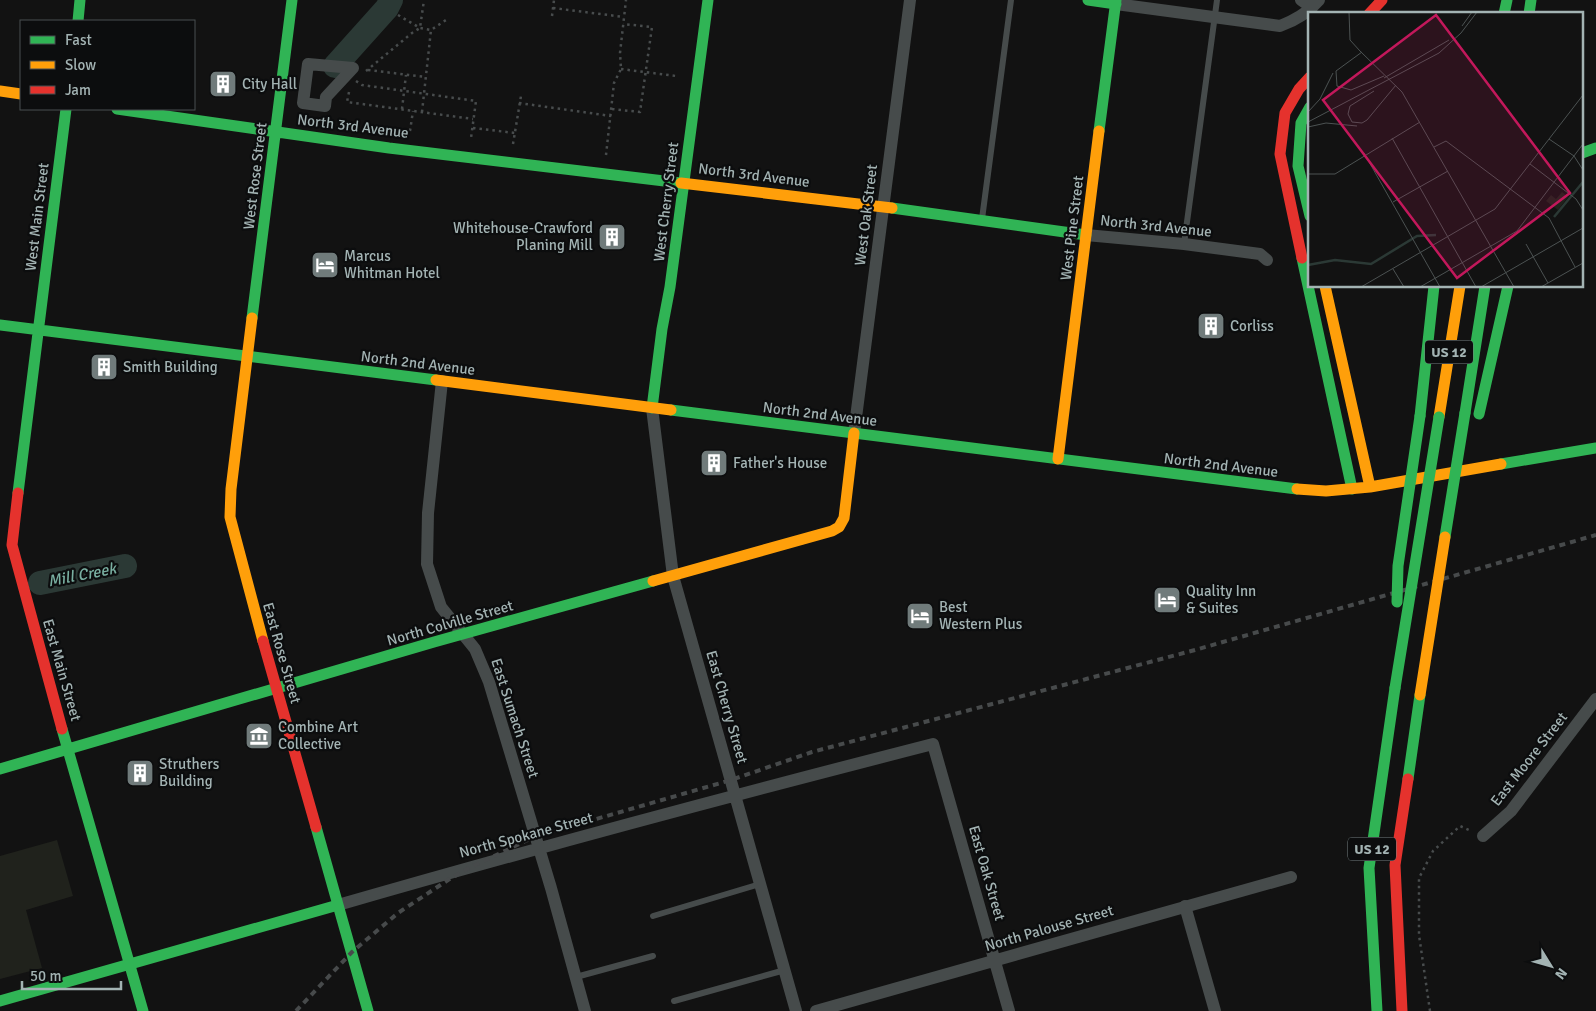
<svg xmlns="http://www.w3.org/2000/svg" width="1596" height="1011" font-family="Signika,sans-serif">
<rect width="100%" height="100%" fill="#121212"/>
<path fill="#20221c" d="M57,840l16,56 -47,14 16,58 -42,11v-123z"/>
<g fill="none" stroke-linecap="round" stroke-linejoin="round">
<path stroke="#2b3935" stroke-width="24" d="M335,66l52,-58 4,-8
M40,583l85,-17"/>
<path stroke="#484c4d" stroke-width="2.5" stroke-dasharray="2.5 4" stroke-linecap="butt" d="M553,8l71,9
M398,15l22,13 11,2 15,-10
M552,16l2,-16
M621,69l55,7
M368,70l58,7
M366,71l46,-38 8,-5 4,-28
M356,81l6,4 114,16 -5,37
M349,92l-2,10 126,17
M519,103l92,13
M402,109l4,-34
M612,109l28,3 12,-85 -29,-3
M422,112l9,-82
M473,128l42,5
M410,131l3,-20
M513,144l8,-48
M606,155l8,-72 7,-14 -1,-16 6,-53
M1430,1011l-11,-76v-57l14,-27 27,-25 11,5"/>
<path stroke="#464b4b" stroke-width="6" d="M982,219l29,-219
M1184,244l33,-244
M653,916l107,-32
M576,977l77,-21
M674,1001l111,-31"/>
<path stroke="#464b4b" stroke-width="12" d="M1301,0l11,8
M1116,4l164,22c16,-6 28,-13 39,-26
M308,64l45,4 -27,29 -1,9 -22,-3z
M1086,235l98,9 76,10 7,6
M442,381l-14,132 -1,51 14,43 34,42 14,33 62,206 34,123
M652,408l21,168 123,435
M854,433l56,-433
M1483,836l28,-25 85,-112
M338,905c197,-57 396,-110 595,-161l76,267
M1185,906l30,105
M816,1011l475,-134"/>
<path stroke="#30b455" stroke-width="11" d="M1088,0l28,4
M1504,14l3,-14
M1529,14l2,-14
M78,21l2,-21
M1310,107l-9,16 -3,43 12,50
M117,109l272,39 292,35
M1099,131l17,-131
M1582,153l14,-5
M892,208l194,27
M1302,258l50,231
M252,318l40,-318
M0,325l436,55
M652,408l10,-79 8,-42 38,-287
M671,410l626,79
M1465,413l20,-127
M1479,414l29,-128
M1420,416l14,-130
M1501,464l95,-16
M18,493l48,-384
M62,729l81,282
M0,769l434,-127 219,-61
M1408,779l12,-84
M316,827l52,184
M0,1001l338,-96
M1377,1011l-8,-143 26,-180"/>
<path stroke="#ff9f0a" stroke-width="11" d="M0,91l21,3
M681,183l211,25
M1325,286l45,201
M252,318l-21,171 -1,28 33,124
M436,380l235,30
M1439,417l21,-131
M1058,459l41,-328
M1297,489l29,2 44,-4 131,-23
M653,581l179,-50 7,-4 5,-9 10,-85"/>
<path stroke="#e5322d" stroke-width="11" d="M1369,14l13,-14
M1302,258l-22,-104 5,-41 14,-24 11,-12
M18,493l-6,52 50,184
M263,641l53,186
M1402,1011l-7,-146 13,-86"/>
<path stroke="#474a4b" stroke-width="4" stroke-dasharray="6 5" stroke-linecap="butt" d="M296,1011l56,-59 46,-39 50,-33 21,-12 65,-31 197,-57 81,-28 383,-102 401,-115"/>
<path stroke="#30b455" stroke-width="11" d="M1445,537l20,-124
M1397,602l1,-36 22,-150
M1395,688l44,-271"/>
<path stroke="#ff9f0a" stroke-width="11" d="M1420,695l25,-158"/>
</g>
<defs>
<symbol id="building-square" viewBox="-11 -11 22 22"><rect x="-9" y="-9" width="18" height="18" rx="4" fill="#707b7b" stroke="#0c0d0e"/><path d="M-4-6H4V6H1V3H-1V6H-4ZM-2.5-4.3h1.7v1.8h-1.7ZM.8-4.3h1.7v1.8H.8ZM-2.5-1h1.7V.8h-1.7ZM.8-1h1.7V.8H.8Z" fill="#fff"/></symbol>
<symbol id="hotel-square" viewBox="-11 -11 22 22"><rect x="-9" y="-9" width="18" height="18" rx="4" fill="#707b7b" stroke="#0c0d0e"/><path d="M-6-4.5h1.5V1H6V5H4.5V3h-9V5H-6ZM-4 0a1.8 1.8 0 1 1 3.6 0ZM.5 0V-2.5h3Q6-2.5 6 0Z" fill="#fff"/></symbol>
<symbol id="museum-square" viewBox="-11 -11 22 22"><rect x="-9" y="-9" width="18" height="18" rx="4" fill="#707b7b" stroke="#0c0d0e"/><path d="M0-6L6-3V-2H-6V-3ZM-5-1h2V3h-2ZM-1-1h2V3h-2ZM3-1h2V3H3ZM-6 4H6V6H-6Z" fill="#fff"/></symbol>
</defs>
<g fill-rule="evenodd">
<use href="#building-square" x="207" y="68" width="32" height="32"/>
<use href="#building-square" x="596" y="221" width="32" height="32"/>
<use href="#hotel-square" x="309" y="249" width="32" height="32"/>
<use href="#building-square" x="1195" y="310" width="32" height="32"/>
<use href="#building-square" x="88" y="351" width="32" height="32"/>
<use href="#building-square" x="698" y="447" width="32" height="32"/>
<use href="#hotel-square" x="1151" y="584" width="32" height="32"/>
<use href="#hotel-square" x="904" y="600" width="32" height="32"/>
<use href="#museum-square" x="243" y="720" width="32" height="32"/>
<use href="#building-square" x="124" y="757" width="32" height="32"/>
</g>
<g text-anchor="middle" dominant-baseline="central" stroke-width="4.5" stroke-linejoin="round" paint-order="stroke">
<g fill="#0c0d0e" stroke="#768182" stroke-width="1">
<rect x="1425" y="340.5" width="48" height="23" rx="4"/>
<rect x="1348" y="837.5" width="48" height="23" rx="4"/>
</g>
<g font-size="14" font-weight="bold" fill="#a3b3b3">
<text x="1449" y="352">US 12</text>
<text x="1372" y="849">US 12</text>
</g>
<g font-size="15" fill="#a3b3b3" stroke="#0c0d0e" text-anchor="start">
<text x="242" y="84">City Hall</text>
<text x="593" y="228" text-anchor="end">Whitehouse-Crawford<tspan x="593" dy="17">Planing Mill</tspan></text>
<text x="344" y="256">Marcus<tspan x="344" dy="17">Whitman Hotel</tspan></text>
<text x="1230" y="326">Corliss</text>
<text x="123" y="367">Smith Building</text>
<text x="733" y="463">Father's House</text>
<text x="1186" y="591">Quality Inn<tspan x="1186" dy="17">&amp; Suites</tspan></text>
<text x="939" y="607">Best<tspan x="939" dy="17">Western Plus</tspan></text>
<text x="278" y="727">Combine Art<tspan x="278" dy="17">Collective</tspan></text>
<text x="159" y="764">Struthers<tspan x="159" dy="17">Building</tspan></text>
</g>
<g font-size="15" fill="#a3b3b3" stroke="#0c0d0e">
<text transform="translate(353 126) rotate(7)">North 3rd Avenue</text>
<text transform="translate(754 175) rotate(7)">North 3rd Avenue</text>
<text transform="translate(255 176) rotate(-83)">West Rose Street</text>
<text transform="translate(666 202) rotate(-83)">West Cherry Street</text>
<text transform="translate(866 215) rotate(-83)">West Oak Street</text>
<text transform="translate(37 217) rotate(-83)">West Main Street</text>
<text transform="translate(1156 226) rotate(6)">North 3rd Avenue</text>
<text transform="translate(1072 228) rotate(-83)">West Pine Street</text>
<text transform="translate(418 363) rotate(7)">North 2nd Avenue</text>
<text transform="translate(820 414) rotate(7)">North 2nd Avenue</text>
<text transform="translate(1221 465) rotate(7)">North 2nd Avenue</text>
<text transform="translate(450 623) rotate(-16)">North Colville Street</text>
<text transform="translate(282 653) rotate(74)">East Rose Street</text>
<text transform="translate(62 670) rotate(74)">East Main Street</text>
<text transform="translate(727 707) rotate(74)">East Cherry Street</text>
<text transform="translate(515 718) rotate(72)">East Sumach Street</text>
<text transform="translate(1529 759) rotate(-52)">East Moore Street</text>
<text transform="translate(526 835) rotate(-15)">North Spokane Street</text>
<text transform="translate(987 873) rotate(74)">East Oak Street</text>
<text transform="translate(1049 928) rotate(-16)">North Palouse Street</text>
</g>
<g font-size="16" font-style="italic" fill="#79afa1" stroke="#0c0d0e">
<text transform="translate(82 575) rotate(-11)">Mill Creek</text>
</g>
</g>
<g transform="translate(1308 12)">
<rect width="275" height="275" fill="#121212"/>
<path d="M254,180l6,5 -10,13 -12,-9 5,-6 5,4z" fill="#20221c"/>
<path fill="none" stroke="#2b3935" stroke-width="2.5" d="M246,205l29,-35M0,253l27,-5 36,4 46,-28 19,-1"/>
<path fill="none" stroke="#4c5252" stroke-width="1" d="M41,0l1,28 10,11M154,14l10,-14M52,39l42,41 112,195M54,40l-26,19 1,15 14,4 33,-14M76,66l65,-38M66,79l-24,15 -2,8 4,8 10,1 5,-3 29,-35M0,100l12,-13 13,-26M0,110l131,-69 22,-20 16,-21M0,115l18,-4 31,3M84,126l84,149M241,127l25,17 9,14M126,135l12,-6 103,77 26,49M56,141l76,134M222,152l46,35 7,11M0,162h27l85,-52M85,190l55,-31M218,232l22,39M85,257l11,18M53,275l134,-78 88,-114M112,275l97,-56 66,-87M173,275l102,-59M233,275l42,-24"/>
<path fill="#c2185b" fill-opacity="0.15" stroke="#c2185b" stroke-width="2.5" d="M128,3l134,178 -113,85 -134,-178z"/>
<rect width="275" height="275" fill="none" stroke="#a3b3b3" stroke-width="2.5"/>
</g>
<rect x="20" y="20" width="175" height="90" fill="#0c0d0e" stroke="#484f50"/>
<rect x="30" y="36" width="25" height="8" fill="#30b455" stroke="#484f50"/>
<text x="65" y="45" font-size="15" fill="#a3b3b3">Fast</text>
<rect x="30" y="61" width="25" height="8" fill="#ff9f0a" stroke="#484f50"/>
<text x="65" y="70" font-size="15" fill="#a3b3b3">Slow</text>
<rect x="30" y="86" width="25" height="8" fill="#e5322d" stroke="#484f50"/>
<text x="65" y="95" font-size="15" fill="#a3b3b3">Jam</text>
<g transform="translate(1551 966) rotate(127)" stroke="#0c0d0e" stroke-width="4" paint-order="stroke">
<path d="M0-4L9 19L0 12L-9 19Z" fill="#a3b3b3"/>
<text y="-8" font-size="14" font-weight="bold" text-anchor="middle" fill="#a3b3b3">N</text>
</g>
<path d="M22 981v8h99v-8" fill="none" stroke="#a3b3b3" stroke-width="2.5"/>
<text x="30" y="981" font-size="15" fill="#a3b3b3" stroke="#0c0d0e" stroke-width="4" paint-order="stroke">50 m</text>
</svg>
